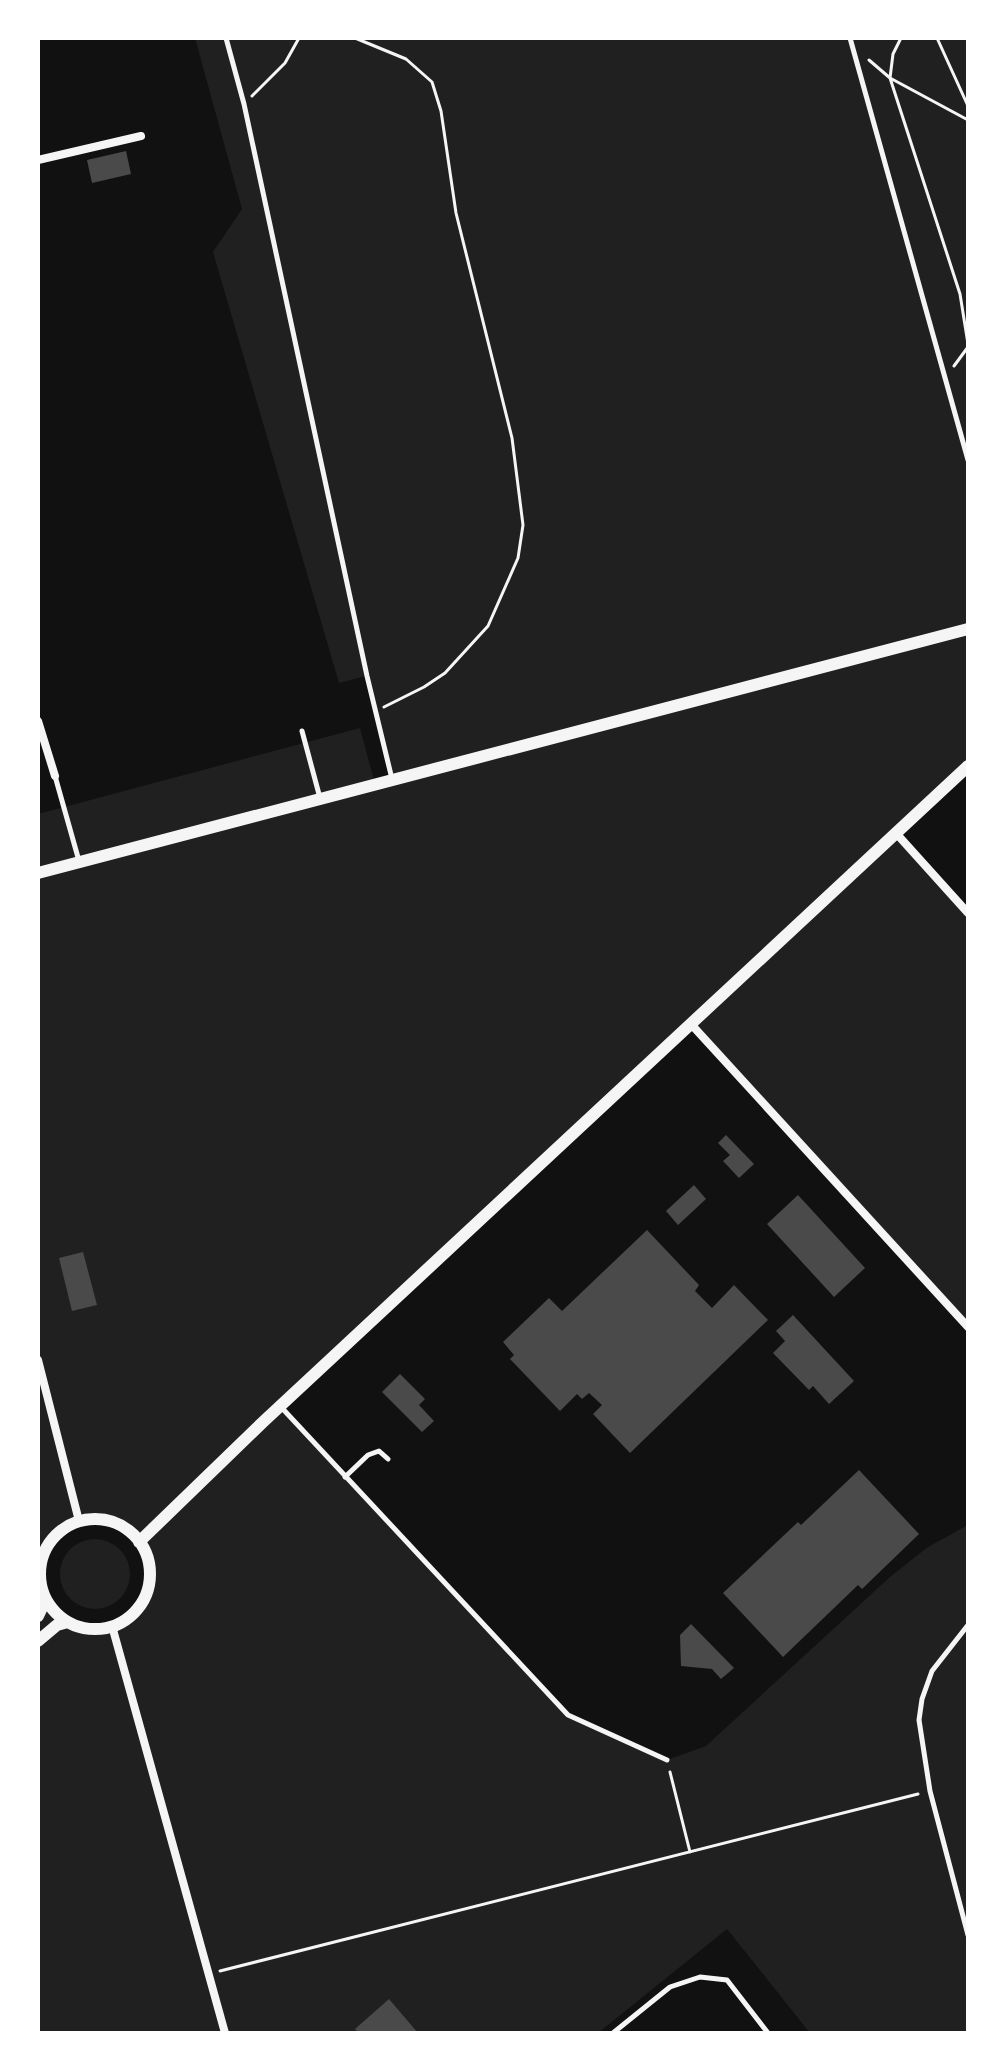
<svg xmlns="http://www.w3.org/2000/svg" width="1006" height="2071" font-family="'Space Grotesk',sans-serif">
<rect width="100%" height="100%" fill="#111"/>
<path fill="#202020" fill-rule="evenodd" d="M195,38h773v728l-73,66 73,81v414l-278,-303 -410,383 288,308 99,45 39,-14 185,-170 37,-29 40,-22v401l-37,-144 -1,9 38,144v98h-158l-83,-104 -129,104h-560v-1219l322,-86 15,56 18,-4 -27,-104 -27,7 -126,-431 29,-43zM91,1519c73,2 80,100 8,109 -16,2 -33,-5 -44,-17 -34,-34 -7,-84 36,-92z
M60 1574a35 35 0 1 1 70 0a35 35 0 1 1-70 0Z"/>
<path fill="#4a4a4a" d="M126,151l5,23 -39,9 -5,-23z
M726,1135l28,29 -15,14 -16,-17 7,-6 -12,-12z
M694,1185l12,14 -28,26 -12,-14z
M798,1195l67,73 -31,29 -67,-73z
M647,1230l52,55 -4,6 17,17 22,-23 34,35 -138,133 -37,-39 9,-9 -13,-12 -7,6 -5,-5 -17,17 -50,-52 4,-4 -11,-13 46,-44 13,13z
M83,1252l14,53 -25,6 -13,-53z
M793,1315l61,66 -25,23 -16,-18 -4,4 -36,-37 12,-12 -9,-10z
M400,1374l25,25 -6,6 15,16 -12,11 -40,-40z
M859,1470l60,64 -57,55 -4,-4 -75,72 -60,-64 75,-71 3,3z
M691,1624l43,44 -13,11 -9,-10 -31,-3 -1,-31z
M389,1999l29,34h-59l-4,-4z"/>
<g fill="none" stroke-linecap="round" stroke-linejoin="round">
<path stroke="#f5f5f5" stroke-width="3" d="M355,38l51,21 26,23 9,29 15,102 56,225 11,87 -5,33 -30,68 -43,47 -21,14 -40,20
M901,38l-8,16 -3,24 70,216 8,50
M937,38l31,68
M869,60l21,18 78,42
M252,96l33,-33 14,-25
M954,366l14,-19
M670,1772l20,80
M220,1971l698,-177"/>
<path stroke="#f5f5f5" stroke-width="5" d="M226,38l18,66 123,572 25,103
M850,38l118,422
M302,731l18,67
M55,776l24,85
M281,1407l287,308 99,45
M345,1477l23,-22 11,-4 9,8
M38,1553l5,2
M968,1625l-36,46 -10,28 -3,21 11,71 38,144
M613,2033l57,-46 30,-10 27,3 41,53"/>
<path stroke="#f5f5f5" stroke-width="8" d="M38,160l103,-24
M38,721l17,55
M895,832l73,81
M690,1023l278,304
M38,1360l41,161
M112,1626l113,407"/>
<path stroke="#f5f5f5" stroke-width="12" d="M38,873l930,-244
M40 1574a55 55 0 1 1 110 0a55 55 0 1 1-110 0Z
M139,1542l124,-120 705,-656
M38,1616l8,-17
M38,1641l19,-16 11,-3"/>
</g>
<rect width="1006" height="2071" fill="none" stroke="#ffffff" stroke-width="80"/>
</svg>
